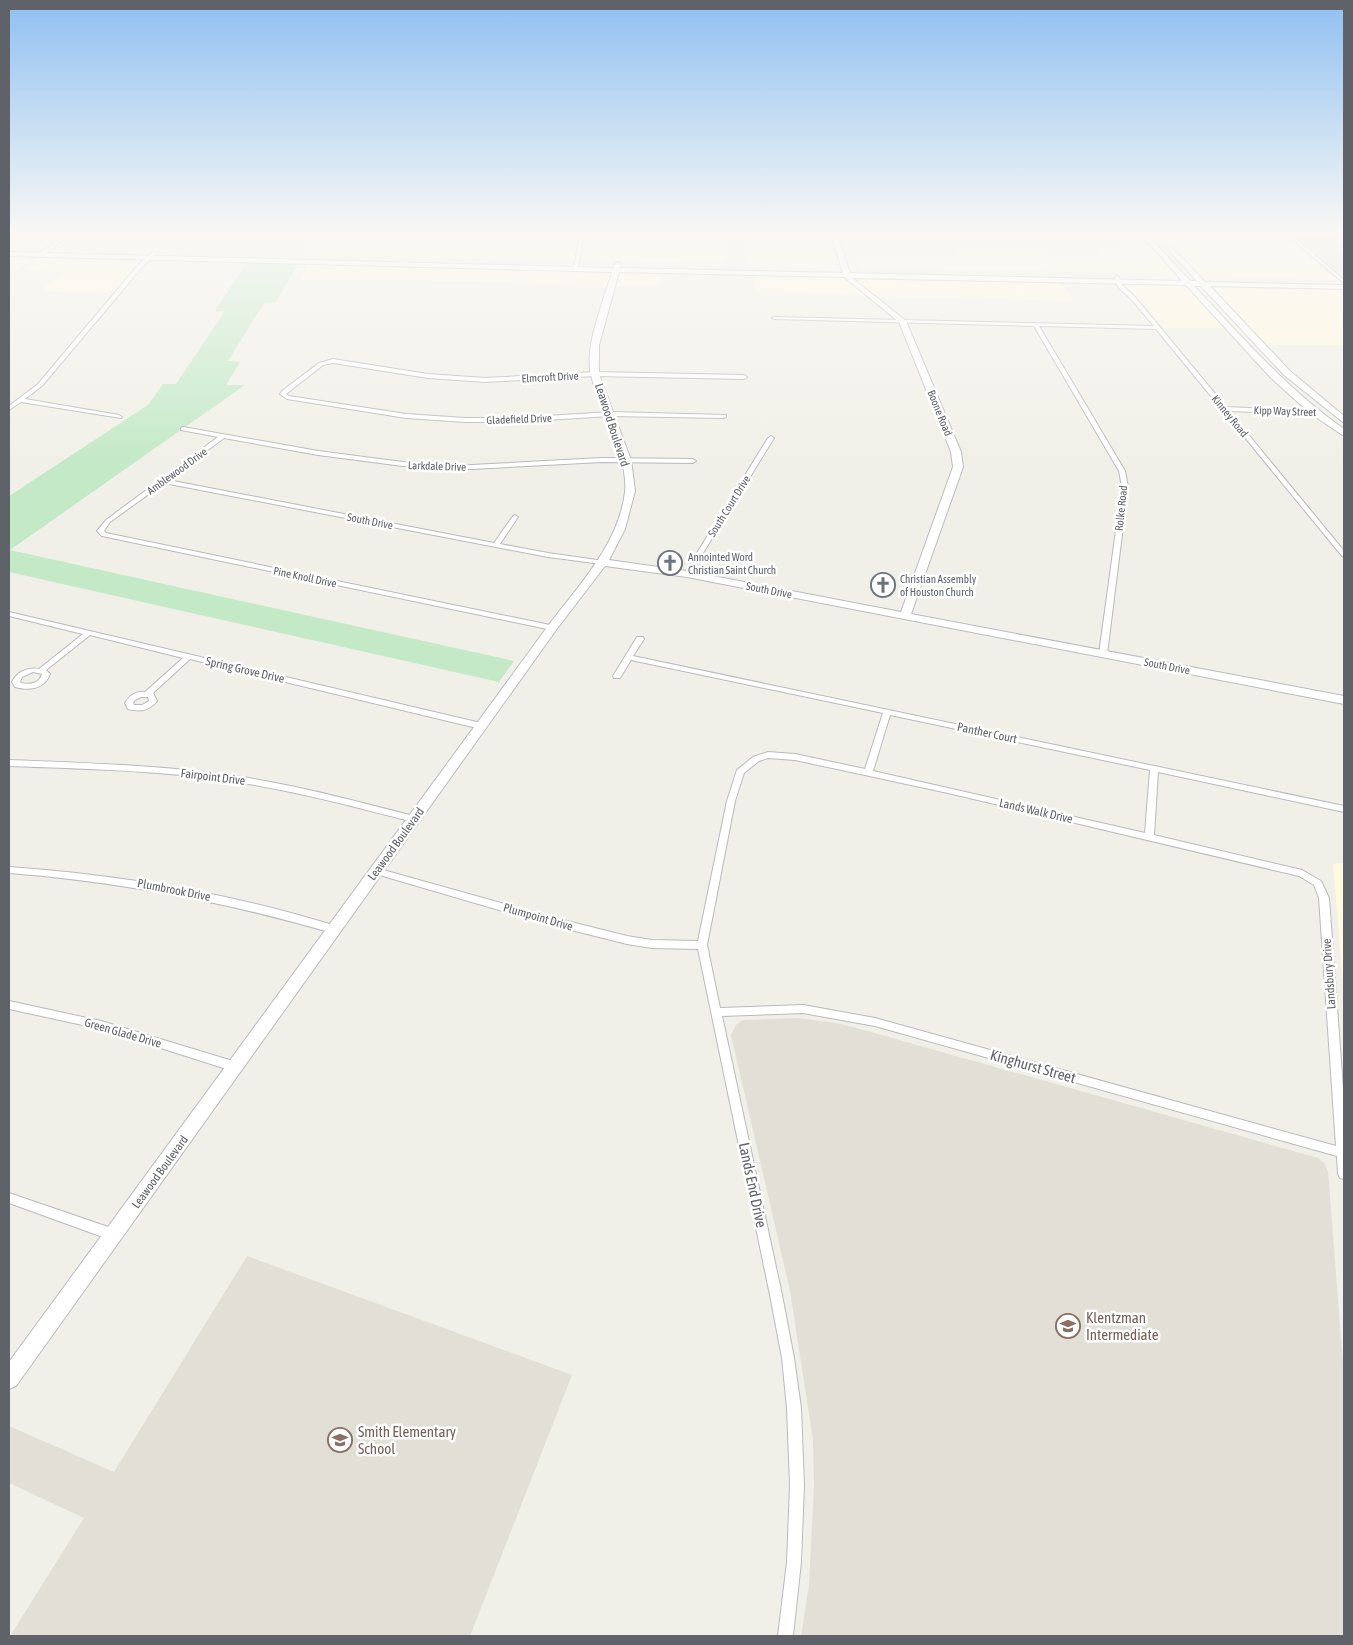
<svg xmlns="http://www.w3.org/2000/svg" width="1353" height="1645" font-family="'Asap Condensed',sans-serif">
<rect width="100%" height="100%" fill="#f1f0e8"/>
<path fill="#fffadf" d="M9,234h51l-14,14 -37,-1z
M316,234h134l-3,7h29l3,-7h14l-1,6h18l2,-6 218,1 -4,28 -423,-8z
M1157,234h125l54,46 -135,-3 -25,-28z
M741,238h87l9,29 -91,-2z
M1148,245l26,29 -315,-7 -5,-13 104,3 -2,-9 92,2 3,5 50,2 -4,-8 2,-2z
M9,255l27,1 -27,20z
M43,256l100,3 -34,34 -68,-2 22,-19 -39,-2z
M309,264l355,8 -4,15 -265,-7h-95z
M753,275l307,6 13,20 -317,-8z
M1122,283l64,2 37,43h-59l-19,-25z
M1209,286l135,2v57h-76z
M1344,863v131l-11,-130z"/>
<path fill="#e1dfd6" d="M673,234h154l1,3z
M1293,234h51v44z
M797,1018l39,5 35,9 447,126 6,5 4,8 16,206v259h-543l8,-51 5,-98 -1,-47 -23,-149 -59,-256 5,-10 7,-5z
M247,1256l325,119 -102,261h-460l74,-118 -75,-35v-57l105,46z"/>
<path fill="#c4e9c7" d="M247,262l51,2 -22,38 -12,1 -36,58 12,1 -14,23h19l-235,165 504,111 -15,21 -490,-110v-76l139,-91 15,-21h13l49,-73h-10z"/>
<g fill="none" stroke-linecap="round" stroke-linejoin="round">
<defs>
<path id="street" d="M66,234h4l-27,22h-4v-2z
M580,234h4l-6,34 -2,1 -2,-1z
M1286,234h4l54,46v3z
M153,252l4,1 -15,14 -100,119 -17,13 94,16 3,2 -1,1 -100,-16 -12,8v-4l29,-22 100,-119z
M1117,276l2,1 3,8 13,12 91,110 90,4 1,1 -3,2 -85,-3 115,140v6l-2,-1 -186,-227 -117,-3 86,145 3,16 -21,167 -4,2 -4,-2 23,-167 -3,-16 -85,-145 -260,-7 -2,-1 2,-1 380,9 -23,-27 -13,-12 -3,-10z
M333,359l95,15 57,4 110,-6 149,3 3,2 -3,2 -149,-3 -110,6 -57,-4 -95,-15 -10,2 -37,29 3,2 117,18 59,4h49l97,-6 115,3v2l-2,1 -113,-2 -97,6h-49l-59,-4 -119,-19 -7,-5 2,-3 37,-28z
M183,427l135,24 85,11 69,3 130,-7 91,1 3,2 -3,2 -91,-1 -130,7 -69,-3 -85,-11 -94,-17 -56,42 326,63 19,-27 2,-1 3,2 -18,27 48,9 56,8 1,1 -3,2 -54,-7 -384,-74 -54,39 -6,9 2,2 449,93v4h-3l-450,-94 -5,-5 9,-11 112,-83 -37,-7v-2z
M771,436l3,2 -84,136 -1,1h-4l-1,-1 84,-136z
M9,612l472,111 4,3 -4,3 -291,-70 -37,34 4,8c-8,10 -17,11 -29,8l-3,-6c5,-8 11,-12 20,-11l38,-34 -93,-23 -44,35 4,4c-5,15 -21,17 -35,13l-3,-5c5,-10 15,-15 27,-13l44,-35 -74,-18zM33,672l9,2c-3,10 -12,11 -21,9l-1,-1 2,-5zM141,697h7l1,4 -7,4h-8l-1,-2 2,-3z
M637,637h6l1,2 -11,17 711,150v6l-186,-40 -4,63 148,35 19,11 8,17 15,204v77l-4,-1 -2,-4 -1,-18 -462,-130 -72,-13 -81,3 60,279 12,63 7,50 3,77 -3,77 -8,74h-15l9,-74 3,-77 -3,-77 -5,-50 -12,-63 -72,-346 -46,-1 -25,-4 -80,-20 -171,-50 -3,-1 -2,-2 2,-2 3,-1 171,48 80,20 25,4 46,1 29,-140 10,-31 16,-13 15,-5 27,2 70,15 18,-56 -252,-53 -11,18h-6l-1,-2zM890,715l260,55 -5,63 -272,-62zM768,758l27,2 153,33 351,83 15,9 5,13 17,248 -461,-128 -72,-13 -83,3 -13,-63 28,-144 9,-28 15,-12z
M9,760c76,3 152,5 227,16 60,9 119,25 178,40l4,3 -4,3c-59,-15 -118,-31 -178,-40 -75,-12 -151,-13 -227,-16z
M9,867c112,8 223,26 330,60l2,3 -2,3 -3,1c-109,-32 -214,-52 -327,-61z
M9,1001l92,20 135,41 4,2 1,3 -1,3 -4,2 -135,-43 -92,-20z
M9,1193l105,36 4,2 2,4 -2,4 -4,2 -105,-38z"/>
<path id="secondary" d="M831,234h6l13,39 332,8 -29,-34 -17,-13h7l14,11 33,36h7l-30,-33v-2h4l34,36 139,3v4l-134,-3 80,85 54,45v7l-60,-48 -83,-89h-7c48,51 93,103 150,143v7l-33,-22 -40,-36 -85,-93 -334,-7 54,43 55,131 2,15 -52,147 433,82v8l-657,-127 -82,-11 -49,64 -540,756 -7,3v-27l539,-736c30,-40 71,-82 77,-134 4,-34 -26,-83 -34,-117 -7,-29 13,-74 21,-103l-603,-16v-4l604,16 3,-5 2,-1 3,2 -1,4 223,5zM619,272l225,5 55,45 52,130 2,15 -52,145 -214,-41 -78,-11 16,-31 10,-38 -4,-31 -32,-86v-29z"/>
</defs>
<use href="#street" stroke="#b8b9be" stroke-width="2"/>
<use href="#secondary" stroke="#b9bbc1" stroke-width="2"/>
<use href="#street" fill="#fff" fill-rule="evenodd"/>
<use href="#secondary" fill="#fff" fill-rule="evenodd"/>
</g>
<linearGradient id="sky" x2="0" y2="1"><stop stop-color="#8fc0f1"/><stop offset="0.5" stop-color="#f9f8f5"/><stop offset="1" stop-color="#f9f8f5" stop-opacity="0"/></linearGradient>
<rect width="1353" height="464" fill="url(#sky)"/>
<defs>
<symbol id="church-ring" viewBox="-11 -11 22 22"><circle r="9.5" fill="#fff" stroke="#6b7280" stroke-width="1.5"/><path d="M-1.2-6h2.4v3.5h3.3v2.4h-3.3V6h-2.4V-.1h-3.3v-2.4h3.3Z" fill="#6b7280"/></symbol>
<symbol id="school-ring" viewBox="-11 -11 22 22"><circle r="9.5" fill="#fff" stroke="#8d6e63" stroke-width="1.5"/><path d="M0-5L7-2L0 1L-7-2ZM-4 1L0 2.5L4 1V4Q0 6-4 4Z" fill="#8d6e63"/></symbol>
</defs>
<g fill-rule="evenodd">
<use href="#church-ring" x="656" y="549" width="28" height="28"/>
<use href="#church-ring" x="869" y="571" width="28" height="28"/>
<use href="#school-ring" x="1054" y="1312" width="28" height="28"/>
<use href="#school-ring" x="326" y="1426" width="28" height="28"/>
</g>
<g text-anchor="middle" dominant-baseline="central" stroke-width="5" stroke-linejoin="round" paint-order="stroke">
<g font-size="11" fill="#5f6268" stroke="#fff">
<text transform="translate(550 377) rotate(-3)">Elmcroft Drive</text>
<text transform="translate(1285 411) rotate(2)">Kipp Way Street</text>
<text transform="translate(940 413) rotate(68)">Boone Road</text>
<text transform="translate(1230 416) rotate(51)">Kinney Road</text>
<text transform="translate(519 419) rotate(-2)">Gladefield Drive</text>
<text transform="translate(437 466) rotate(2)">Larkdale Drive</text>
<text transform="translate(177 471) rotate(-36)">Amblewood Drive</text>
<text transform="translate(729 506) rotate(-58)">South Court Drive</text>
<text transform="translate(1121 508) rotate(-84)">Rolke Road</text>
<text transform="translate(370 521) rotate(11)">South Drive</text>
<text transform="translate(305 577) rotate(12)">Pine Knoll Drive</text>
<text transform="translate(769 590) rotate(11)">South Drive</text>
<text transform="translate(1167 666) rotate(11)">South Drive</text>
</g>
<g font-size="11" fill="#5b616d" stroke="#fff" text-anchor="start">
<text x="688" y="557">Annointed Word<tspan x="688" dy="13">Christian Saint Church</tspan></text>
<text x="900" y="579">Christian Assembly<tspan x="900" dy="13">of Houston Church</tspan></text>
</g>
<g font-size="12" fill="#5f6268" stroke="#fff">
<text transform="translate(612 425) rotate(72)">Leawood Boulevard</text>
<text transform="translate(245 670) rotate(13)">Spring Grove Drive</text>
<text transform="translate(987 733) rotate(12)">Panther Court</text>
<text transform="translate(213 777) rotate(7)">Fairpoint Drive</text>
<text transform="translate(1036 811) rotate(13)">Lands Walk Drive</text>
<text transform="translate(396 844) rotate(-54)">Leawood Boulevard</text>
<text transform="translate(174 890) rotate(11)">Plumbrook Drive</text>
<text transform="translate(538 917) rotate(16)">Plumpoint Drive</text>
<text transform="translate(1329 974) rotate(-94)">Landsbury Drive</text>
<text transform="translate(123 1033) rotate(16)">Green Glade Drive</text>
<text transform="translate(160 1172) rotate(-54)">Leawood Boulevard</text>
</g>
<g font-size="15" fill="#5f6268" stroke="#fff">
<text transform="translate(1033 1066) rotate(16)">Kinghurst Street</text>
<text transform="translate(753 1185) rotate(78)">Lands End Drive</text>
</g>
<g font-size="15" fill="#785e54" stroke="#fff" text-anchor="start">
<text x="1086" y="1317">Klentzman<tspan x="1086" dy="17">Intermediate</tspan></text>
<text x="358" y="1431">Smith Elementary<tspan x="358" dy="17">School</tspan></text>
</g>
</g>
<rect width="1353" height="1645" fill="none" stroke="#5f6268" stroke-width="20"/>
</svg>
